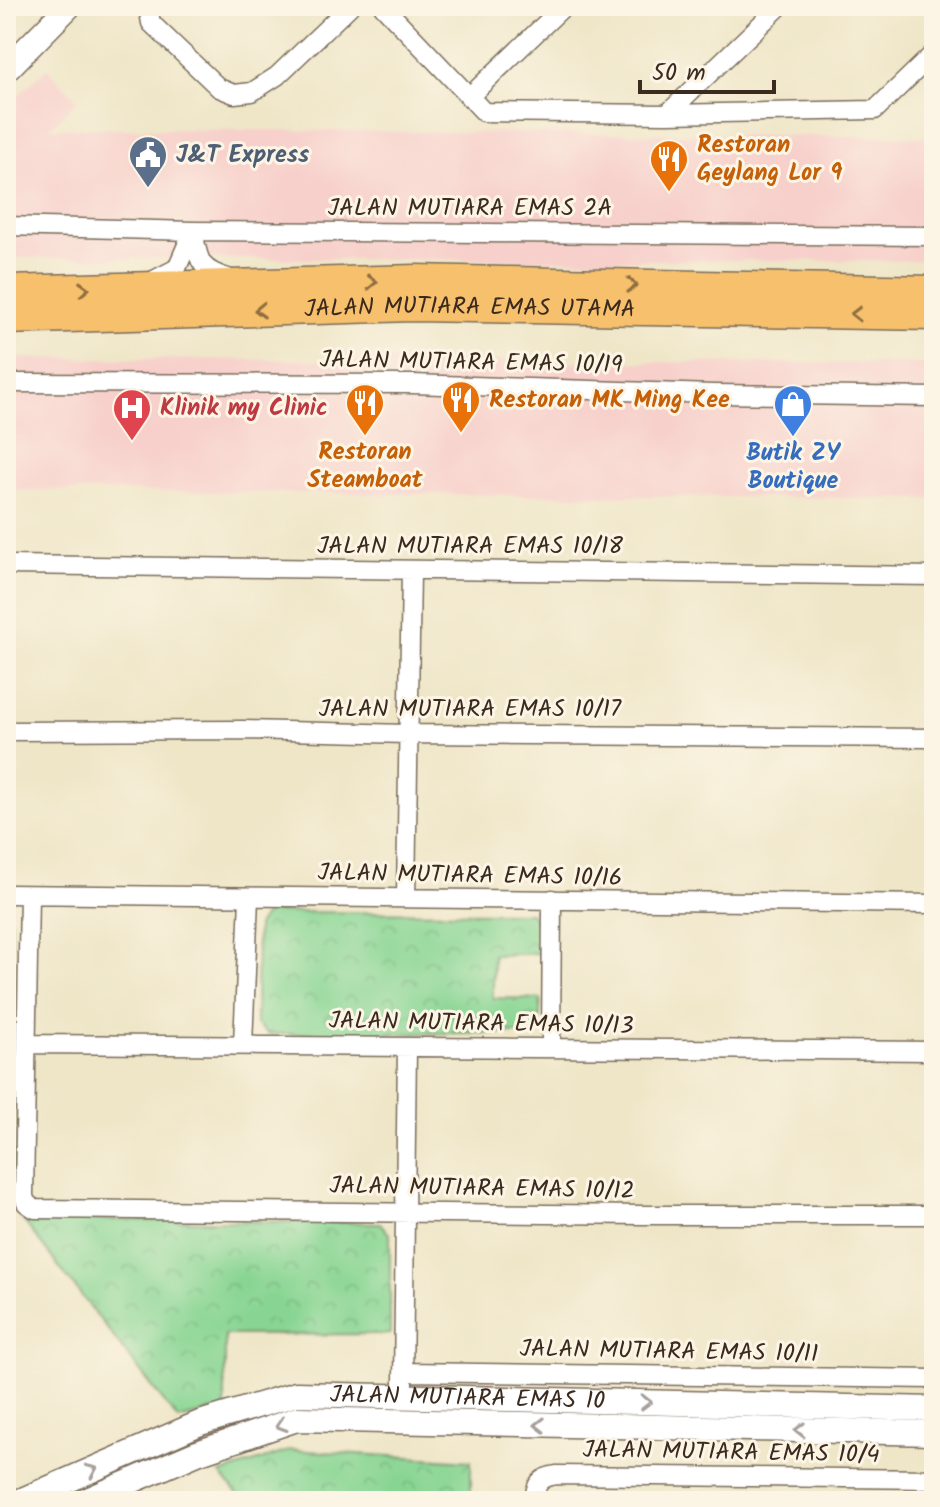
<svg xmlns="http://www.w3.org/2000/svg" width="940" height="1507" font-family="Kalam,sans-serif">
<defs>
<pattern id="park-crowns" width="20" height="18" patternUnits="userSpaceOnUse" patternTransform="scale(2)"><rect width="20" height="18" fill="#88d593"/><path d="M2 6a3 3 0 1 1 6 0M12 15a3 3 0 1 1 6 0" fill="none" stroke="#76b77e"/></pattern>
</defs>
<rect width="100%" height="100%" fill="#fcf5e5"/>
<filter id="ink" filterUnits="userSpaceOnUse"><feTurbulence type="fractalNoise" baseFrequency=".0125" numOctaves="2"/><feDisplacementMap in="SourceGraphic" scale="16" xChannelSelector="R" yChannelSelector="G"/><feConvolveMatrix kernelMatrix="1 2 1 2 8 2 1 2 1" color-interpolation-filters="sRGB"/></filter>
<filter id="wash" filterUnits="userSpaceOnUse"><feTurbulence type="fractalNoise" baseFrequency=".006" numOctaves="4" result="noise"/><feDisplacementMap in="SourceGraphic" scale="32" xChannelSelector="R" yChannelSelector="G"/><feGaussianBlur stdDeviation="1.8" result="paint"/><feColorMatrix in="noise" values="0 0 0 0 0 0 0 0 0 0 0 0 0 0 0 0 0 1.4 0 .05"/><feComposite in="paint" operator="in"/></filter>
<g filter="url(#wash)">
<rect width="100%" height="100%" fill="#efe6c8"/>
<path fill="#f7d0cb" d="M47,68l30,32 -27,28 884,9v124l-928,-3v-151z
M6,358l928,6v135l-928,-9z"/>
<path fill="#88d593" stroke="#628058" stroke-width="2" d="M6,920l5,1 4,289 -9,-11z"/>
<path fill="url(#park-crowns)" stroke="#628058" stroke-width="2" d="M267,912l263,1 9,11 1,29 -47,2v43l48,1 -2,26 -13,8 -258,1 -12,-10 1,-98z
M22,1219l358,4 10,12v99l-165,1v73l-47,12z
M291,1450l180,11v40h-227l-24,-27z"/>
</g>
<g filter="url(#ink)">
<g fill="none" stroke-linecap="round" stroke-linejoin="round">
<defs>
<path id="minor" d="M148,6l3,17 68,65 15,6 18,-2 25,-16 73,-70
M383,6l101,106 183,2 208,-4 59,-57
M469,97l95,-91
M667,114l113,-108
M6,226l187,5 741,5
M193,231c6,28 4,38 35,47
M152,281l25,-13 16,-37
M6,383l406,1 301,10 221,3
M6,565l928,11
M6,731l237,-1 164,4 527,4
M6,894l928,10
M29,895l-5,301 2,7 9,6 608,6h291
M406,898l5,-327
M28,1044l906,7
M243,1045l6,-147
M551,1048l1,-149
M403,1372l531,7
M403,1384l4,-336
M534,1501c1,-17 6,-24 23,-26l377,4"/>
<g id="tertiary">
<path d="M6,70l63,-64"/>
<path id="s1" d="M20,1501l180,-78 96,-29 638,15"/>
<path d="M85,1501l112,-48 100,-34 637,14"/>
</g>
<g id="primary">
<path d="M6,291l410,-11 518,11"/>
<path id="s2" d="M6,319l407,-13 521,9"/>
</g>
</defs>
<use href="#minor" stroke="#7a6c5a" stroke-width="21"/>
<use href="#tertiary" stroke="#7a6c5a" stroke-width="27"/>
<use href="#primary" stroke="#7a6c5a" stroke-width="33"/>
<use href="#minor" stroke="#fff" stroke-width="18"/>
<use href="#tertiary" stroke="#fff" stroke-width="24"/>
<use href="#primary" stroke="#f7c06c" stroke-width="30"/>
</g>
<defs><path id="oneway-chevron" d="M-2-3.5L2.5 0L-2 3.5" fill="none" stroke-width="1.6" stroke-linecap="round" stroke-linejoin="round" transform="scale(2)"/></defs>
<g stroke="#906e41">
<use href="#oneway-chevron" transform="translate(372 282) rotate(-2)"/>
<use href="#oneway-chevron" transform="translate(632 285) rotate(1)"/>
<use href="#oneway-chevron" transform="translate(84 289) rotate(-2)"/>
<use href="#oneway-chevron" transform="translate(260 310) rotate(178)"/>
<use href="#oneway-chevron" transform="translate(856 314) rotate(-179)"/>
</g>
<g stroke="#a79f9a">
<use href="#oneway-chevron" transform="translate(646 1402) rotate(1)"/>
<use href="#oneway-chevron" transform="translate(281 1425) rotate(162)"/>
<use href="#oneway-chevron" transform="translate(540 1425) rotate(-179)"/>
<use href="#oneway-chevron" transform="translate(800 1430) rotate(-179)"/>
<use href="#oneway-chevron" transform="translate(92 1470) rotate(-24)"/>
</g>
</g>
<defs>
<symbol id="civic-pin" viewBox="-11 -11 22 30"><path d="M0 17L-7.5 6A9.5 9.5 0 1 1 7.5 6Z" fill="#5c6f8a" stroke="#fcf5e5"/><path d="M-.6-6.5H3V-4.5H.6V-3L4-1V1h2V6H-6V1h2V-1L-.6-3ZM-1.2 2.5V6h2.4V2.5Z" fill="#fff"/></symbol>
<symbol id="restaurant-pin" viewBox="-11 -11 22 30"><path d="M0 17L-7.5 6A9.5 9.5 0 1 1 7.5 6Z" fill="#e8710a" stroke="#fcf5e5"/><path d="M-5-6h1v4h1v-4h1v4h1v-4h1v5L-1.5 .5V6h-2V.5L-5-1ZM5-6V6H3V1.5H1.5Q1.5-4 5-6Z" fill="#fff"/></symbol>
<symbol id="shop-pin" viewBox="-11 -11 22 30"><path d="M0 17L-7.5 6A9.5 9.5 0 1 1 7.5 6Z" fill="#3f7fe0" stroke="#fcf5e5"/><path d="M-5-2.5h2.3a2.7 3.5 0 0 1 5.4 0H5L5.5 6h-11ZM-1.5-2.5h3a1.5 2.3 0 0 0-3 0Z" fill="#fff"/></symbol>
<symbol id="hospital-pin" viewBox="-11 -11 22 30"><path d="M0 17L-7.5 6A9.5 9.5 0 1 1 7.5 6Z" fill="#e0444e" stroke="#fcf5e5"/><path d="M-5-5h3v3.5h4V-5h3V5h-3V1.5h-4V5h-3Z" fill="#fff"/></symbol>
</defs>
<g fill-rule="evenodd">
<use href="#civic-pin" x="126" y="133" width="44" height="60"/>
<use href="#restaurant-pin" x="647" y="137" width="44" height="60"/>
<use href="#restaurant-pin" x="439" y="378" width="44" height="60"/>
<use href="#restaurant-pin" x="343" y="381" width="44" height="60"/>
<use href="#shop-pin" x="771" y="382" width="44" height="60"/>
<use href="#hospital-pin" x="110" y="386" width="44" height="60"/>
</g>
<g text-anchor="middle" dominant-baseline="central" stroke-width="6" stroke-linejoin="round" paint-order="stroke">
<g font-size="24" font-weight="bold" fill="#c56008" stroke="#fcf5e5" text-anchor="start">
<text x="697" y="145">Restoran<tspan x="697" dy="28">Geylang Lor 9</tspan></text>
<text x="489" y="400">Restoran MK Ming Kee</text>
<text x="365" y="452" text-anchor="middle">Restoran<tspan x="365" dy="28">Steamboat</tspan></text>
</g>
<g font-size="24" font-weight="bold" fill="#4e5e75" stroke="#fcf5e5" text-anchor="start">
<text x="176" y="155">J&amp;T Express</text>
</g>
<g font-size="24" fill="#3b2a1e" stroke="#fcf5e5">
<text x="470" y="208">JALAN MUTIARA EMAS 2A</text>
<text stroke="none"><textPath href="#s2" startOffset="464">JALAN MUTIARA EMAS UTAMA</textPath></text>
<text transform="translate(471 363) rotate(1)">JALAN MUTIARA EMAS 10/19</text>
<text x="470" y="546">JALAN MUTIARA EMAS 10/18</text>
<text x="470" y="709">JALAN MUTIARA EMAS 10/17</text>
<text transform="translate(470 876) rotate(1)">JALAN MUTIARA EMAS 10/16</text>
<text transform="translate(481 1024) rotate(1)">JALAN MUTIARA EMAS 10/13</text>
<text transform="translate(482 1189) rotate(1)">JALAN MUTIARA EMAS 10/12</text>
<text transform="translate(669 1352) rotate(1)">JALAN MUTIARA EMAS 10/11</text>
<text stroke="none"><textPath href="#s1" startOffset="468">JALAN MUTIARA EMAS 10</textPath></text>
<text transform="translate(731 1453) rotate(1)">JALAN MUTIARA EMAS 10/4</text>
</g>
<g font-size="24" font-weight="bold" fill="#be3a42" stroke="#fcf5e5" text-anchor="start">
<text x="160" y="408">Klinik my Clinic</text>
</g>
<g font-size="24" font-weight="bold" fill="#366cbe" stroke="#fcf5e5">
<text x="793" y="453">Butik ZY<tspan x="793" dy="28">Boutique</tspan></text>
</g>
</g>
<rect width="940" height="1507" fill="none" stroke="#fcf5e5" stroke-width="32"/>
<path d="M640 80v12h134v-12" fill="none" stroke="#3b2a1e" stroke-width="4"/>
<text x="652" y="80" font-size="24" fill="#3b2a1e" stroke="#fcf5e5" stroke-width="6" paint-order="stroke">50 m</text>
</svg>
